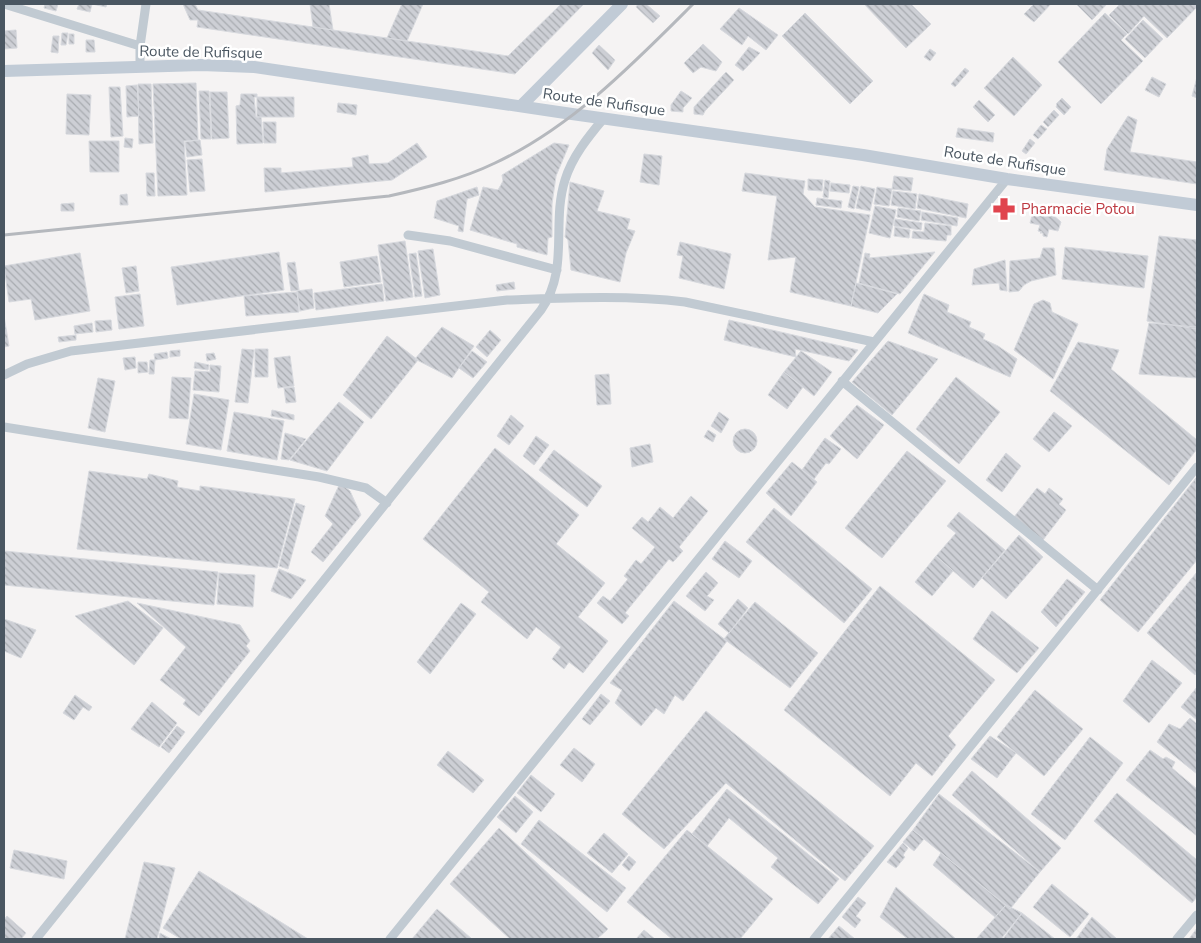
<svg xmlns="http://www.w3.org/2000/svg" width="1201" height="943" font-family="'Nunito Sans',sans-serif">
<defs>
<pattern id="building-back-hatch" width="6" height="6" patternUnits="userSpaceOnUse" patternTransform="scale(1.25)"><rect width="6" height="6" fill="#cdcfd5"/><path d="M-1 5l2 2M0 0l6 6M5-1l2 2" fill="none" stroke="#a8abb0"/></pattern>
</defs>
<rect width="100%" height="100%" fill="#f5f3f3"/>
<path fill="url(#building-back-hatch)" stroke="#d7d9de" d="M45,4h13l-2,7 -12,-3z
M79,4h28l-1,3 -14,-3 -2,8 -13,-3z
M183,4h12l3,6 310,46 53,-52h23l-69,70 -318,-47 1,-7h-8z
M310,4h19l4,26 -20,-3z
M402,4h21l-16,37 -20,-3z
M638,4h8l14,12 -7,7 -17,-16z
M864,4h47l20,20 -25,24z
M1034,4h17l-17,18 -10,-8z
M1076,4h31l-15,16z
M1120,4h77v3l-30,31 -23,-22 -16,18 -19,-19z
M739,8l39,27 -12,15 -18,-14 -6,9 -22,-16z
M805,13l68,68 -23,23 -68,-68z
M1105,13l22,21 -6,6 22,21 -42,43 -43,-42z
M1143,20l20,19 -18,19 -20,-19z
M16,30l1,18 -13,1v-18z
M62,33h6l-2,12h-5z
M69,34h5v10h-5z
M53,36h6l-1,17 -7,-1z
M86,40h8l1,12h-9z
M703,44l19,18 -6,9 -15,-4 -8,6 -9,-10z
M599,45l16,15 -7,10 -16,-17z
M749,47l11,6 -17,18 -8,-6z
M930,49l6,4 -6,8 -6,-4z
M1013,57l29,28 -28,31 -30,-28z
M965,68l4,3 -14,16 -4,-3z
M726,72l8,8 -29,31 -2,4 -9,-1v-7z
M1152,77l14,7 -7,13 -14,-7z
M1197,77v21l-5,-2z
M196,83l2,57 -14,1 3,54 -29,1 -5,-112z
M138,84h13l2,59 -14,1z
M137,85l2,31 -12,1 -1,-31z
M109,87h11l3,49 -12,1z
M199,91h10l2,48h-10z
M681,91l11,7 -9,10v4l-12,-1v-6z
M210,92h17l2,46 -17,1z
M67,94l24,1 -2,40 -23,-1z
M241,94h16v3h-3l2,20h5l2,26 -26,1 -1,-38 4,-1z
M257,97h37v20h-37z
M1062,98l9,9 -7,8 -8,-8 1,-2 -1,-1z
M979,100l16,15 -7,7 -15,-15z
M338,103l19,2 -1,10 -19,-3z
M1054,110l5,5 -11,12 -5,-5z
M1128,116l9,4 -7,32 67,10v22l-93,-14 3,-21z
M263,122h13v21h-12z
M1041,125l6,4 -9,10 -5,-4z
M958,128l36,5 -1,9 -37,-5z
M125,138l8,1 -1,9 -8,-1z
M1030,139l5,4 -9,11 -4,-3z
M200,140l2,15 -15,2 -2,-15z
M89,141h30v31h-29z
M417,143l10,14 -35,23 -127,12 -1,-24h17v5l72,-6 -1,-9 16,-3 1,9 19,-1z
M554,143l15,2 -13,31 -4,28v33l-4,1 -1,17 -30,-8v-3l-47,-14 13,-43 15,3 5,-9 -1,-6z
M644,154l18,2 -3,29 -19,-3z
M202,159l3,32 -15,1 -3,-32z
M146,173h8l1,23h-8z
M745,173l60,8 -2,13 12,13 55,8 -19,91 -61,-14 6,-35 -28,3 9,-64 -35,-5z
M894,176l19,2 -2,13 -19,-2z
M808,179l15,1 -1,11 -14,-1z
M825,180l5,1 -2,17 -5,-1z
M570,182l34,9 -7,20 33,8 -3,10 8,2 -9,22 -6,29 -49,-12 -3,-30 -3,-3z
M831,183l19,2 -1,8 -19,-2z
M853,186l6,1 -5,22 -6,-2z
M861,186l14,3 -5,22 -14,-3z
M477,187l2,8 -12,4 -4,33 -5,-1 1,-5 -25,-8 3,-17z
M877,187l15,2 -3,17 -15,-2z
M893,191l24,3 -2,15 -24,-4z
M127,194l1,11h-8v-10z
M919,194l49,10 -2,14 -49,-10z
M817,198l25,3 -1,7 -25,-3z
M74,203v8h-13v-7z
M875,206l21,4 -6,28 -21,-5z
M898,208l23,3 -2,10 -22,-4z
M922,212l36,6 -1,8 -36,-6z
M1033,212l20,3 8,7 -3,9 -9,-2 -2,8 -4,-1v-3h-3l2,-1 -4,-1 2,-6 -10,-2z
M895,219l27,4 -1,7 -27,-4z
M925,223l26,3v9h-4l-1,6 -34,-3 1,-7 11,1z
M895,227l15,3 -1,8 -15,-2z
M1159,236l38,4v89l-50,-8z
M405,241l8,56 -27,4 -8,-56z
M680,242l51,12 -7,35 -45,-11 4,-22 -6,-1z
M1065,247l83,9 -4,32 -82,-9z
M1043,248h11l2,27 -25,6 -7,4 -5,6 -10,1 1,-31 30,-3z
M433,249l7,46 -15,3 -7,-47z
M279,252l5,38 -107,15 -6,-38z
M935,252l-35,42 -41,-11 6,-30 5,1 -1,4z
M80,253l10,58 -55,9 -4,-21 -22,3 -5,-36z
M416,253l6,43 -7,1 -6,-43z
M377,256l4,26 -37,5 -4,-25z
M1005,260l2,31 -7,-1 -1,-7 -27,2 2,-16z
M295,262l4,28 -8,1 -4,-28z
M136,266l3,25 -13,2 -4,-25z
M514,282l1,7 -18,2 -1,-6z
M856,283l41,11 -19,19 -27,-7z
M382,284l2,17 -68,9 -2,-17z
M312,289l2,19 -14,3 -3,-20z
M297,292l2,20 -53,4 -2,-20z
M140,294l4,32 -25,3 -4,-32z
M924,294l25,11 -2,7 24,10 -2,5 16,7 -2,5 15,7 19,13 -7,18 -102,-44z
M1043,300l7,3 2,9 26,12 -25,55 -39,-29 20,-46z
M4,316l5,30 -5,1z
M111,320l1,10 -16,2 -1,-11z
M729,320l129,30 -9,11 -54,-12 1,8 -72,-17z
M92,323l1,9 -18,2 -1,-8z
M1149,323l48,4v51l-58,-4z
M442,327l32,19 -22,32 -37,-19z
M490,330l11,10 -14,17 -11,-10z
M76,335v5l-17,2 -1,-5z
M387,336l31,24 -47,59 -28,-24z
M888,341l50,18 -46,56 -40,-33z
M1078,342l41,8 -8,19 86,71v9l-28,36 -119,-94z
M242,349l12,1 -6,53 -13,-1z
M255,349h13v28h-13z
M180,350v6l-10,1v-6z
M472,351l15,11 -14,16 -14,-10z
M801,351l31,21 -18,24 -30,-24z
M167,352l1,6 -13,2 -1,-6z
M214,353l2,6 -9,2 -1,-7z
M290,356l4,30 -16,2 -4,-30z
M135,357l1,11 -11,2 -2,-12z
M150,360h5l-1,14h-5z
M138,362h9l1,10 -10,1z
M195,362l14,3 -1,5 -14,-2z
M210,365l11,1 -2,26 -26,-2 2,-19 15,1z
M784,372l19,15 -16,22 -19,-14z
M609,374l2,30 -14,1 -2,-30z
M172,377l19,1 -3,41 -19,-1z
M956,377l44,35 -41,52 -43,-35z
M98,378l17,3 -10,51 -17,-4z
M294,387l2,15 -10,1 -2,-15z
M194,394l35,6 -8,50 -35,-6z
M339,402l25,20 -37,49 -37,-11z
M857,405l27,20 -27,34 -27,-23z
M272,410l22,5v5l-23,-4z
M234,412l50,9 -7,39 -50,-9z
M719,412l10,7 -8,14 -10,-7z
M1054,412l18,14 -23,26 -16,-13z
M511,415l13,11 -15,19 -12,-9z
M733 441a12 12 0 1 1 24 0a12 12 0 1 1-24 0Z
M708,430l8,5 -3,7 -9,-5z
M285,433l21,6 -17,21 -8,-1z
M536,436l13,9 -15,20 -11,-9z
M825,438l16,11 -12,15 -3,-1 -12,16 -12,-9z
M650,444l3,18 -21,5 -2,-19z
M495,448l84,67 -23,29 49,39 -27,34 30,24 -25,32 -14,-11 -5,7 -12,-10 9,-12 -25,-20 -9,12 -46,-37 8,-10 -66,-53z
M554,450l48,36 -15,21 -48,-37z
M907,451l39,30 -64,77 -37,-30z
M1006,453l15,13 -19,26 -16,-12z
M792,462l25,20 -26,34 -25,-23z
M89,471l58,8 2,-5 29,7 -1,6 23,4v-5l95,13 -18,69 -200,-19z
M1196,478l1,82 -59,72 -38,-32z
M340,483l10,8 11,24 -38,47 -12,-10 22,-28 -8,-8z
M1037,488l8,6 4,-6 14,11 -4,5 7,6 -23,30 -29,-23z
M691,496l17,15 -29,36 4,4 -10,11 -4,-3 -44,54 4,3 -7,8 -25,-21 6,-7 7,5 18,-22 -4,-3 12,-16 5,4 14,-17 -23,-19 10,-11 6,5 12,-15 13,11z
M296,503l9,3 -17,63 -9,-3z
M774,508l98,81 -28,34 -98,-81z
M959,512l46,38 -32,38 -37,-32 20,-23 -9,-7z
M1019,535l24,22 -37,42 -24,-21z
M725,541l27,20 -13,17 -27,-19z
M4,551l214,21 -4,33 -210,-20z
M936,556l17,15 -21,25 -17,-14z
M279,569l27,11 -15,19 -20,-8z
M706,572l12,11 -11,13 7,4 -9,11 -19,-15z
M1197,572v100l-2,3 -48,-42z
M219,573l36,2 -2,32 -36,-3z
M1067,579l18,13 -29,35 -15,-15z
M880,586l115,94 -47,56 8,9 -24,31 -16,-13 -26,33 -106,-86z
M738,599l10,9 -19,25 -11,-9z
M128,601l35,27 -29,37 -59,-49z
M674,601l53,40 -44,60 -8,-6 -11,19 -8,-6 -15,18 -26,-23 7,-13 -12,-7z
M755,602l63,51 -28,35 -66,-49z
M137,603l103,22 10,16 -4,5 4,5 -51,65 -16,-12 3,-4 -26,-20 26,-33z
M461,603l15,11 -46,60 -13,-12z
M992,611l47,37 -22,25 -44,-34z
M4,619l32,11 -15,28 -17,-7z
M1152,660l30,23 -33,40 -26,-22z
M1197,687v33l-16,-13z
M1035,690l48,39 -39,47 -47,-39z
M601,694l9,7 -20,24 -8,-6z
M75,695l17,12 -3,4 -6,-4 -9,13 -11,-7z
M152,702l25,21 -18,24 -28,-18z
M706,711l168,135 -29,35 -119,-98 -62,66 -42,-35z
M1190,718l7,6v50l-40,-32 12,-18 11,5z
M177,726l8,6 -16,21 -8,-6z
M990,736l26,17 -19,25 -26,-19z
M1090,737l33,26 -58,77 -34,-26z
M574,748l21,16 -13,18 -22,-17z
M1150,750l13,9 3,-2 9,5 -3,6 25,21v47l-71,-56z
M448,751l36,29 -11,13 -36,-28z
M972,771l89,77 -21,24 -88,-77z
M531,775l24,19 -14,18 -24,-19z
M727,789l112,90 -21,25 -47,-37 7,-9 -49,-40 -22,28 -15,-12z
M1117,793l80,67v37l-5,6 -98,-82z
M939,794l101,78 -30,37 -97,-79z
M515,796l18,16 -17,21 -19,-16z
M539,820l87,68 -19,24 -86,-68z
M499,828l109,101 -11,10h-87l-60,-55z
M687,830l86,69 -33,40h-68l-45,-37z
M913,830l11,9 -10,12 -11,-9z
M604,833l24,21 -16,19 -25,-20z
M903,843l5,5 -5,7 2,2 -9,11 -9,-6z
M14,850l53,11 -3,18 -54,-11z
M941,853l65,52 -11,12 -62,-52z
M629,856l7,6 -7,9 -7,-6z
M144,862l31,6 -18,71h-32z
M199,871l109,68h-127l-18,-11z
M1052,884l37,30 -19,23 -37,-30z
M896,887l60,52h-48l-28,-22z
M858,897l8,6 -10,13 5,4 -6,8 -13,-11z
M1006,905l16,8 -21,26h-22l-2,-1z
M437,909l35,30h-60z
M1022,913l33,26h-52z
M7,916l19,17 -5,6h-17v-19z
M1092,917l25,22h-41z
M839,926l16,13h-27z
M1197,928v11h-8z
M644,930l11,9h-19z
M160,933l11,6h-12z"/>
<g fill="none" stroke-linecap="round" stroke-linejoin="round">
<path stroke="#c1cad2" stroke-width="9" d="M4,4l136,42
M140,66v-20l6,-42
M408,235l42,6 107,29
M4,375l23,-11 44,-13 436,-51c59,-2 120,-5 178,2l189,40
M842,381l256,209
M4,427l315,50 47,11 21,15
M36,939l505,-629c29,-42 10,-86 24,-130 7,-23 23,-43 39,-62
M390,939l617,-760
M814,939l383,-472
M1177,939l20,-24"/>
<path stroke="#c1cbd6" stroke-width="12" d="M4,71l197,-6 53,2 318,47 291,41 144,24 190,26
M521,106l101,-102"/>
<path stroke="#b5b8bd" stroke-width="3" d="M4,235l385,-39c36,-8 73,-17 106,-33 77,-36 139,-100 198,-159"/>
</g>
<defs>
<symbol id="pharmacy-bare" viewBox="-9 -9 18 18"><path d="M-2-6h4v4h4v4h-4v4h-4v-4h-4v-4h4Z" fill="#e0444e" stroke="#fff" stroke-width="2.5" paint-order="stroke"/></symbol>
</defs>
<g fill-rule="evenodd">
<use href="#pharmacy-bare" x="988" y="193" width="32" height="32"/>
</g>
<g text-anchor="middle" dominant-baseline="central" stroke-width="5" stroke-linejoin="round" paint-order="stroke">
<g font-size="15" fill="#4a5661" stroke="#fff">
<text transform="translate(201 52) rotate(1)">Route de Rufisque</text>
<text transform="translate(604 102) rotate(8)">Route de Rufisque</text>
<text transform="translate(1005 161) rotate(9)">Route de Rufisque</text>
</g>
<g font-size="15" fill="#be3a42" stroke="#fff" text-anchor="start">
<text x="1021" y="209">Pharmacie Potou</text>
</g>
</g>
<rect width="1201" height="943" fill="none" stroke="#4a5661" stroke-width="10"/>
</svg>
